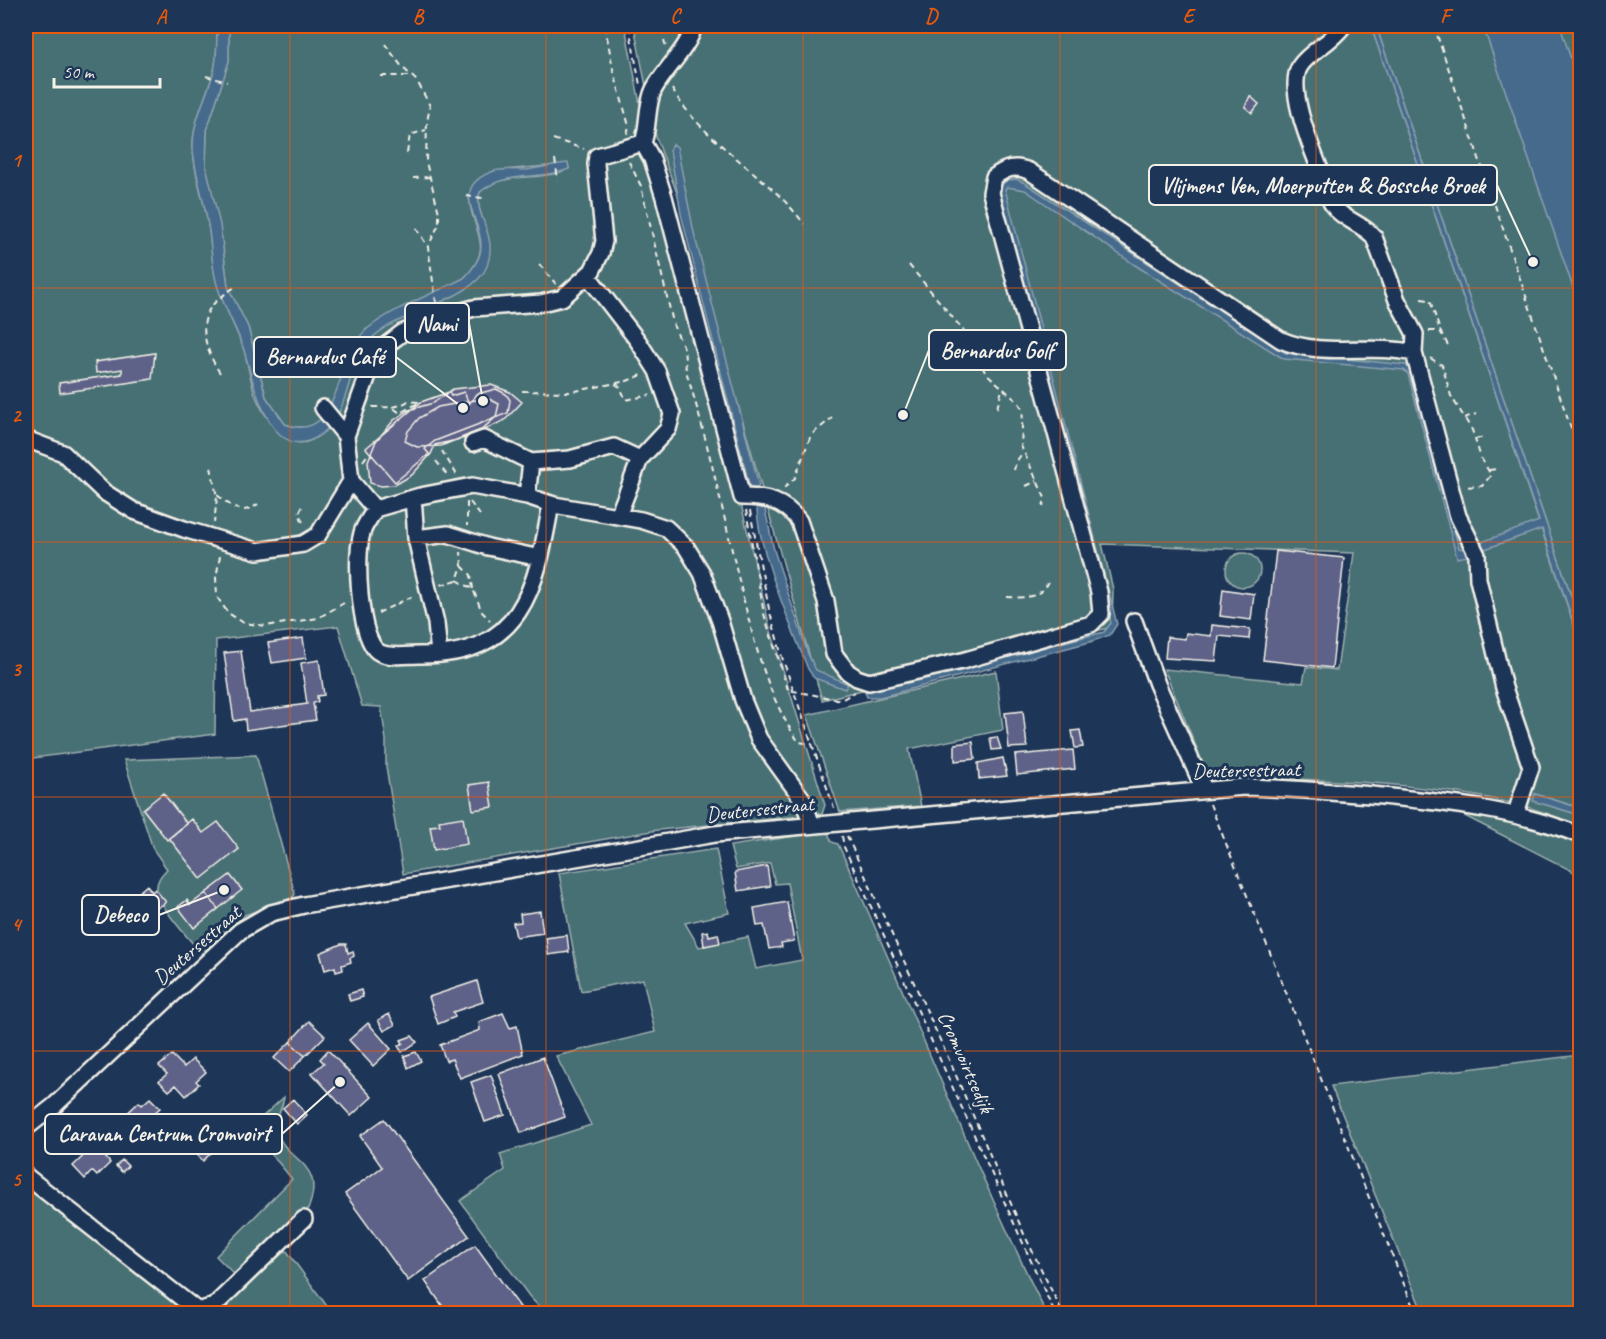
<svg xmlns="http://www.w3.org/2000/svg" width="1606" height="1339" font-family="Caveat,sans-serif">
<rect width="100%" height="100%" fill="#1d3557"/>
<filter id="ink" filterUnits="userSpaceOnUse"><feTurbulence type="fractalNoise" baseFrequency=".0167" numOctaves="2"/><feDisplacementMap in="SourceGraphic" scale="12" xChannelSelector="R" yChannelSelector="G"/><feConvolveMatrix kernelMatrix="1 2 1 2 8 2 1 2 1" color-interpolation-filters="sRGB"/></filter>
<g filter="url(#ink)">
<path fill="#476f74" stroke="#9eb0ae" stroke-width="1.5" d="M26,26h191c0,13 0,27 -2,40 -6,28 -23,53 -22,83 1,26 11,50 15,75 4,21 3,43 10,63 7,22 18,41 26,63 4,14 6,29 11,44 7,19 31,59 57,46 35,-18 32,-58 49,-89 17,-29 62,-41 91,-56 8,-4 21,-10 26,-17 28,-42 -7,-60 2,-86 27,-23 60,-8 89,-24l-1,-4 -74,7 -25,23c0,35 29,51 -5,84l-99,52 -40,88c-13,10 -24,12 -40,6l-19,-27 -18,-70 -20,-40 -6,-48 -16,-73 1,-36 22,-69v-35h396l22,114h-33v14l32,-1 85,308 39,167 55,177 -3,9 -164,16 -255,44 -17,-108v-26l-5,-33 -19,-1 -24,-80 -122,14 -1,94 -189,25z
M634,26h737l209,617v165l-45,-14 -1,7 46,14v11c-19,-7 -40,-16 -60,-21 -100,-24 -208,-27 -311,-27l-45,-109 139,14 3,-16 31,3 17,-117 -252,-9 11,45 -1,38 -290,73 -141,-496 -25,-67z
M1376,26h204v596z
M1226 570a17 17 0 1 1 34 0a17 17 0 1 1-34 0Z
M996,671l7,59 -94,19 12,57 -81,6 -33,-97z
M256,755l39,139 -3,4 -47,17 -43,39c-12,-14 -43,-47 -45,-64 -1,-9 4,-15 10,-21l-14,-20 -29,-89z
M1457,812l75,13 48,17v33z
M827,831l5,11 6,2c71,156 133,316 208,469h-501l-16,-17 -69,-95 45,-31 -5,-16 91,-29 -35,-69 99,-24 -12,-53 -62,12 -22,-118 157,-24 13,64 -44,10 14,24 49,-10 8,32 46,-9 -15,-77 -12,1 -5,-21 -34,6 -6,-23z
M1580,1055v258h-157l-92,-227z
M284,1097c-1,11 -9,20 -7,32 5,34 54,30 29,85l-68,64 -22,-22 76,-77 -42,-51z
M28,1183l168,130h-170v-76l2,-5 -2,-2v-42z
M286,1250l46,63h-114l59,-55z"/>
<path fill="#446a8b" stroke="#8aa0b0" stroke-width="1.5" d="M217,26h12v35l-22,69 -1,36 14,59 8,62 20,40 18,70 19,27c56,21 49,-65 80,-93 23,-21 70,-38 99,-53 9,-9 17,-19 17,-32 1,-28 -34,-59 13,-75 11,-3 22,-1 32,-1 15,-2 28,-6 42,-7l1,6c-30,12 -63,1 -89,23 -8,22 19,42 7,74 -15,39 -103,45 -126,85 -15,26 -13,66 -41,84 -50,34 -67,-55 -76,-85 -7,-21 -19,-41 -26,-62 -7,-21 -6,-42 -10,-63 -4,-26 -13,-50 -15,-76 -1,-30 16,-55 22,-83 2,-13 2,-27 2,-40z
M1371,26h5l204,596v21l-38,-114 -60,21 -3,-7 60,-22z
M1483,26h77l20,60v222z
M673,144l4,3 17,86 65,253 -2,2h-7l-69,-274 -11,-64z
M1016,179l9,4 261,170 120,12 5,6 48,177 9,2 1,6 -12,2 -49,-184 -4,-4 -120,-11 -149,-94 -110,-75 -18,-3 -2,2 112,435 -7,11 -20,7 -210,55h-13l-2,-5 239,-60 7,-9 -112,-427 1,-10 8,-6z
M764,505l10,45 34,104 8,16 32,14 -3,5 -31,-11 -6,-9c-16,-41 -51,-121 -51,-162z
M1535,794l45,14v7l-47,-14z"/>
<path fill="#5e6288" stroke="#f4f1e8" stroke-width="1.5" d="M1250,96l9,8 -7,9 -7,-6z
M155,353l-3,26 -92,14 -1,-10 63,-9v-5l-26,4 -1,-11z
M491,385l19,7 12,10 -17,18 -35,17 -35,8 -4,9 -19,21 -17,10 -14,1 -11,-3 -2,-22 8,-20 18,-21 15,-10 24,-7 20,-14z
M496,389l10,5 4,6 -2,13 -73,28 -10,8 4,5 -34,28 -29,-34 55,-46 28,-10 2,4 13,-4 5,12 8,-10z
M487,398l12,6 -3,13 -15,13 -40,16 -24,1 -12,-6 3,-10 11,-13 19,-11z
M1276,551l68,7 -12,110 -69,-8z
M1223,589l31,5 -3,26 -31,-4z
M1212,625l38,4 -1,10 -30,-3 -3,25 -51,-3 2,-21 18,2 1,-6 25,3z
M303,638l3,20 -34,5 -4,-20z
M241,651l9,61 57,-8 -6,-41 18,-3 5,35 -7,1 1,6 -5,1 3,17 -70,10 -1,-11 -11,2 -10,-68z
M1023,711l4,36 -18,1 -4,-35z
M1080,730l3,17 -8,1 -3,-17z
M997,737l4,12 -9,1 -2,-12z
M973,742l2,17 -20,2v-17z
M1073,750l2,19 -58,6 -2,-20z
M1003,758l4,18 -28,3 -1,-16z
M489,782l4,25 -20,3 -4,-25z
M163,793l24,31 -20,16 -24,-31z
M463,817l4,27 -33,6 -4,-24 10,-1 -1,-4z
M192,819l11,14 15,-11 21,27 -38,30 -32,-41z
M767,866l3,20 -32,5 -3,-19z
M230,875l12,15 -24,19 -12,-16z
M147,885l5,7 3,-3 11,13 -11,8 -15,-19z
M206,893l12,16 -24,19 -16,-21 9,-7 3,5z
M787,902l7,39 -13,2 1,4 -13,2 -5,-24 -7,1 -3,-18z
M540,911l3,22 -27,4 -3,-14 8,-1 -1,-8z
M708,931l1,5 9,-2 2,9 -16,3 -2,-14z
M567,935l2,17 -21,3 -2,-17z
M341,944h5l2,9 5,-2 1,5 -4,2 1,4 -9,3 1,5 -7,2 -1,-5 -10,3 -5,-17z
M477,981l6,21 -30,10 2,5 -17,7 -9,-27z
M361,990l2,7 -13,4 -2,-7z
M503,1013l7,15 7,-2 6,28 -63,24 -8,-19 -6,2 -6,-16 40,-15 -1,-8z
M389,1014l6,11 -11,6 -6,-11z
M309,1021l16,15 -20,20 -15,-14z
M368,1023l23,26 -18,17 -24,-26z
M412,1036l5,6 -15,10 -4,-6 5,-3 -2,-3z
M290,1042l15,14 -16,16 -15,-14z
M328,1050l44,47 -21,19 -39,-43 12,-10 -4,-4z
M416,1052l5,9 -13,7 -4,-12z
M172,1055l12,12 9,-8 13,13 -10,9 3,3 -13,12 -10,-11 -7,6 -10,-10 8,-7 -8,-8z
M543,1057l22,60 -44,16 -22,-59z
M491,1075l14,40 -20,7 -14,-40z
M150,1098l10,10 -8,7 8,10 -24,20 -17,-18 3,-3 -3,-3 20,-19 3,3z
M293,1099l14,16 -10,9 -14,-16z
M384,1119l85,117 -61,45 -63,-87 37,-27 -22,-31z
M196,1135l16,17 -9,9 -16,-17z
M102,1138l12,12 -8,8 4,5 -13,13 -5,-5 -7,8 -12,-13z
M122,1160l6,6 -6,6 -6,-6z
M475,1245l50,69h-77l-23,-33z"/>
<g fill="none" stroke-linecap="round" stroke-linejoin="round">
<defs>
<path id="minor" d="M643,143l9,16 12,38 78,300c24,0 42,4 57,24l27,80 8,53 14,18 9,6 12,4 93,-21 129,-37 10,-10 -2,-22 -108,-399 3,-16c12,-9 21,-12 35,-6l252,169c42,18 89,3 133,13l1,-19 -18,-34 -23,-63c-11,-13 -30,-17 -40,-30 -7,-9 -9,-24 -13,-35 -9,-23 -35,-83 -21,-106 10,-15 31,-23 43,-40
M588,276l50,65 19,30 15,43 -4,15 -28,30 -22,57
M1414,353l44,163 19,39 1,24 26,109 27,79 -15,46
M323,408l23,28
M26,439l37,14 41,39 30,19 50,18 73,22 46,-7 15,-9 33,-54 -5,-45 30,-83 26,-20 38,-16 34,-9 67,-5 21,-5 30,-27 9,-18 3,-12 -8,-77 1,-8 46,-13c6,-17 3,-38 11,-54 12,-22 34,-40 40,-63
M473,443l11,-4 47,23
M351,481l24,28
M527,496l4,-34 39,-3 44,-12 26,12
M413,498l3,40 32,-4 40,13 52,11
M551,504c-15,86 -29,152 -132,151 -12,0 -36,4 -44,-6 -16,-20 -20,-91 -13,-116 2,-8 9,-16 13,-24l45,-13 52,-10 55,10 27,9 87,15 25,8 20,19 16,26 18,48 23,79 16,39 44,61 9,25
M416,538l20,85 3,31
M1134,621l23,63 47,105
M26,1128l28,-22 186,-175 31,-18 33,-8 411,-71 529,-47c46,1 92,5 138,9 68,7 135,14 198,39
M26,1176l172,135 16,-5 90,-87"/>
</defs>
<use href="#minor" stroke="#f4f1e8" stroke-width="20"/>
<path stroke="#f4f1e8" stroke-width="2" stroke-dasharray="6 4.5" stroke-linecap="butt" d="M605,26l8,43 16,57 -2,8
M629,26l11,59
M1434,26l146,429
M664,40l2,7
M385,44l17,23 15,14 13,25 -3,16 -1,40 13,51v11l-11,23 8,55
M206,76l21,6
M381,76h29
M672,89c32,55 95,84 132,135
M553,139l31,10
M407,153l3,-18 16,-5
M555,159l3,21
M629,162l12,24 33,141 10,21 2,23c21,67 36,137 52,205 13,54 28,121 61,166l13,2
M413,178l16,-1
M466,196l17,2
M1282,196l11,-4 21,7
M416,228l12,19
M539,264l17,20
M909,265l59,71 17,36 34,31 4,7 -2,36 24,52 -2,9
M1421,299l9,1 10,31
M1429,331h11l8,14
M979,357l9,-12
M1430,358l12,7 9,31 21,34 9,28 10,17 -9,11 -17,1
M220,373c-11,-17 -24,-46 -9,-66 6,-8 17,-15 25,-21
M615,384l5,3 6,13 24,-5
M522,391l48,1 57,-11 15,-6
M372,407c14,0 25,2 36,-6l12,1 -20,11 -8,-6
M997,408l5,-18
M1464,418l12,-4
M1476,439l8,-2
M442,451l15,24
M363,461l6,-8
M436,461l11,14
M211,467l6,30 -3,26
M1014,470l2,-8 7,-10
M1489,470l8,-1
M1026,486l11,-5
M784,488l11,-10 16,-43 21,-17
M217,495c14,11 25,22 41,9
M467,502v24
M470,502l10,13
M302,507l-3,6 5,12
M746,510l18,104 24,76 53,10 14,-8
M750,511l19,98 13,48 52,151
M220,556l-4,22 1,19 11,16 16,10 22,3 52,-8 26,-15
M462,566l9,9 2,14
M457,580l16,9 9,23 8,8
M441,585l16,-5 5,-14 -1,-14
M1007,597c17,1 32,2 41,-14
M378,613l35,-17
M1210,804l206,510
M842,836l2,11 211,467
M847,836l104,228 73,170 39,80"/>
<use href="#minor" stroke="#1d3557" stroke-width="15"/>
</g>
</g>
<path fill="none" stroke="#e8590c" stroke-width="1.5" stroke-opacity="0.55" d="M290,26v1288M546,26v1288M803,26v1288M1060,26v1288M1316,26v1288M26,288h1554M26,542h1554M26,797h1554M26,1051h1554"/>
<g text-anchor="middle" dominant-baseline="central" stroke-width="6" stroke-linejoin="round" paint-order="stroke">
<g font-size="21" fill="#f4f1e8" stroke="#1d3557">
<text transform="translate(1246 770) rotate(-1)">Deutersestraat</text>
<text transform="translate(760 809) rotate(-6)">Deutersestraat</text>
<text transform="translate(197 945) rotate(-41)">Deutersestraat</text>
<text transform="translate(966 1062) rotate(66)">Cromvoirtsedijk</text>
</g>
</g>
<path fill="none" stroke="#f4f1e8" stroke-width="2" d="M1533 262L1497 185M483 401L469 323M903 415L929 350M463 408L396 357M224 890L159 915M340 1082L282 1134"/>
<g fill="#f4f1e8" stroke="#1d3557" stroke-width="2">
<circle cx="1533" cy="262" r="6"/>
<circle cx="483" cy="401" r="6"/>
<circle cx="903" cy="415" r="6"/>
<circle cx="463" cy="408" r="6"/>
<circle cx="224" cy="890" r="6"/>
<circle cx="340" cy="1082" r="6"/>
</g>
<g fill="#1d3557" stroke="#f4f1e8" stroke-width="2">
<rect x="1149" y="165" width="348" height="40" rx="6"/>
<rect x="405" y="303" width="64" height="40" rx="6"/>
<rect x="929" y="330" width="137" height="40" rx="6"/>
<rect x="254" y="337" width="142" height="40" rx="6"/>
<rect x="82" y="895" width="77" height="40" rx="6"/>
<rect x="45" y="1114" width="237" height="40" rx="6"/>
</g>
<g font-size="22" text-anchor="middle" font-weight="bold" fill="#f4f1e8">
<text x="1323" y="193">Vlijmens Ven, Moerputten &amp; Bossche Broek</text>
<text x="437" y="331">Nami</text>
<text x="997" y="358">Bernardus Golf</text>
<text x="325" y="364">Bernardus Café</text>
<text x="121" y="922">Debeco</text>
<text x="164" y="1141">Caravan Centrum Cromvoirt</text>
</g>
<rect width="1606" height="1339" fill="none" stroke="#1d3557" stroke-width="66"/>
<path d="M54 78v9h106v-9" fill="none" stroke="#f4f1e8" stroke-width="3"/>
<text x="63" y="78" font-size="18" fill="#f4f1e8" stroke="#1d3557" stroke-width="4.5" paint-order="stroke">50 m</text>
<rect x="33" y="33" width="1540" height="1273" fill="none" stroke="#e8590c" stroke-width="2"/>
<g font-size="20" text-anchor="middle" font-weight="bold" fill="#e8590c">
<text x="161" y="23">A</text>
<text x="418" y="23">B</text>
<text x="675" y="23">C</text>
<text x="931" y="23">D</text>
<text x="1188" y="23">E</text>
<text x="1445" y="23">F</text>
<text x="16" y="167">1</text>
<text x="16" y="422">2</text>
<text x="16" y="676">3</text>
<text x="16" y="931">4</text>
<text x="16" y="1186">5</text>
</g>
</svg>
